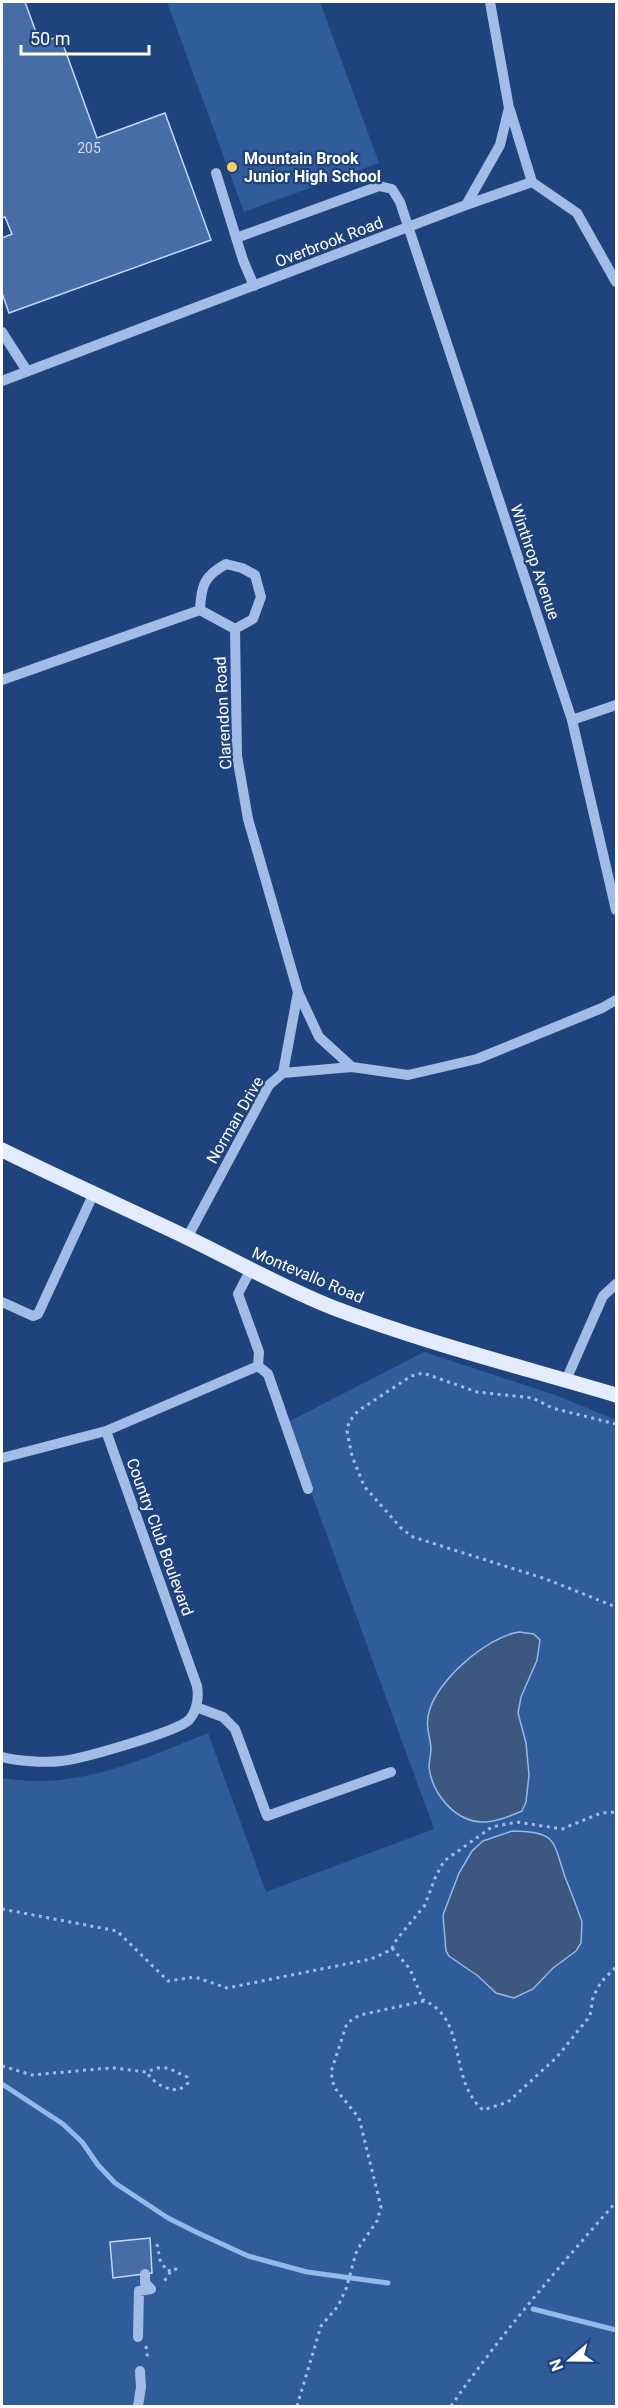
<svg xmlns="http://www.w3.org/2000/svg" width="618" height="2408" font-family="Roboto,sans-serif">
<rect width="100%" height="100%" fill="#1f437c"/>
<path fill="#315c9a" d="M167,2h153l59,161 -135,49z
M424,1352l134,44 58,24v986h-614v-628c75,13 138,-18 206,-45l58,159 168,-63 -148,-406z"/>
<path fill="#3c5881" stroke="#94b8e8" stroke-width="1.5" d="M519,1632l15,2 6,6 -3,20 -16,37 -3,16 8,30 3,32 -3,27 -4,9c-12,5 -28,12 -40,11 -28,-1 -50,-29 -53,-55 0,-6 2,-12 2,-19 -1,-12 -6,-23 -2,-36 8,-32 58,-75 90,-80z
M512,1831c45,0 41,10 53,46 6,15 12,30 17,45l-1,21 -5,8 -23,17 -20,21 -19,9 -18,-5 -18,-17 -29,-20 -3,-5 -3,-36 16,-42 13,-22 11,-10z"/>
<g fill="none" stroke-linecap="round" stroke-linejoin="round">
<path stroke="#94b8e8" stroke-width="5" d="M2,2084l61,40 19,18 16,23 17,18 53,35 30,15 50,23 59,16 81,11
M533,2309l83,21"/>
</g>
<path fill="#476da6" stroke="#c4d8f5" stroke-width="1.5" d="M2,2h23l15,41 20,-7 37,102 68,-25 46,127 -202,73 -7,-20v-55l10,-4 -7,-17 -3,1z
M150,2238l2,35 -39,5 -3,-36z"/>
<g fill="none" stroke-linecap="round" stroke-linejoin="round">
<path stroke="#a1bde7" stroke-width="3" stroke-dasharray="3 4.5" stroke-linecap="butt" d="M616,1424l-64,-16 -19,-10 -56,-6 -54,-19 -12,3 -53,35 -9,11 -2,9 5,25 12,30 38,43 11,8 133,42 70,28
M2,1909l115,22 51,50 27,-4 32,11 144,-29 20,-9 6,-11 28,-34 10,-27 9,-17 48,-34 25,-5 45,7 39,-16 15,-1
M392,1948l18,21 13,31c46,19 24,79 60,110l25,-8 49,-45 33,-41 3,-19 8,-15 15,-15
M2,2066l30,9 66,-6 16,-1 32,4 11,-4h11l19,9 1,6 -9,7c-16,-1 -23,-6 -33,-18
M157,2244l3,16 7,11 9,-2 -5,2 -8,12
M146,2346l2,14
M297,2406l24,-80 17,-20 8,-17 11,-39 20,-29 4,-14 -22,-89 -25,-31 -3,-15 16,-49 13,-8 64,-14
M451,2406c50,-72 108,-139 165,-204"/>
<path stroke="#a1bde7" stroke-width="10" d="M510,110l22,72 45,31 39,69
M216,173l27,87 11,26
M466,205l66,-23
M236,238l143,-52 13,3 8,13 172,518 44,190
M2,332l25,39
M2,381l464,-176 34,-60 9,-37 -19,-106
M200,610c1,-24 4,-34 26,-46l16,4 13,7 6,22 -8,22 -18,10
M235,629l2,127 11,63 50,173 -15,81
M2,680l198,-70 35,19
M572,720l44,-15
M298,992l21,45 33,30
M187,1238l82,-153 14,-12 69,-6 56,8 69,-16 125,-51 14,-8
M2,1302l31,14 5,-2 55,-119
M258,1366l10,8 40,115
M566,1380l37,-84 13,-12
M2,1458l104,-27 152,-65 1,-14 -21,-58 12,-23
M196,1707l27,10 12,12 32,87 124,-44
M2,1757c14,4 44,6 59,4 21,-2 115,-29 128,-41 8,-9 10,-23 8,-34l-91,-255
M138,2337l1,-46 12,-2 -6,-6v-9
M138,2406l3,-19 -1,-16"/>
<path stroke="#e2ecfd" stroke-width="15" d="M2,1150c61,30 123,58 184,87 50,24 97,51 148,71 92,35 188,59 282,87"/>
</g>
<circle fill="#f5d161" stroke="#1f437c" stroke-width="2" cx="232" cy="167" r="6"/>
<g text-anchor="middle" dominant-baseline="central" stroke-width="4.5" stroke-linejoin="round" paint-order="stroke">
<g font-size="14" fill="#d1dae9">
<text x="89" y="148">205</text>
</g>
<g font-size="16" font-weight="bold" fill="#fff" stroke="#1f437c" text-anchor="start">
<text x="244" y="158">Mountain Brook<tspan x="244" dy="18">Junior High School</tspan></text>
</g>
<g font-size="16" fill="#fff" stroke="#1f437c">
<text transform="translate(329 242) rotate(-21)">Overbrook Road</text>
<text transform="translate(535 562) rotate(71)">Winthrop Avenue</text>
<text transform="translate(223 713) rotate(-93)">Clarendon Road</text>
<text transform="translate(235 1120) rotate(-60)">Norman Drive</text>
<text transform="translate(308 1275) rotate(23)">Montevallo Road</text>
<text transform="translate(160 1537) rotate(70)">Country Club Boulevard</text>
</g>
</g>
<rect width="618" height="2408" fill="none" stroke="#ffffff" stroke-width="6"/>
<g transform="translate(570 2360) rotate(250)" stroke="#1f437c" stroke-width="4.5" paint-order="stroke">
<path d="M0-4.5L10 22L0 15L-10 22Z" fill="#ffffff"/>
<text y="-9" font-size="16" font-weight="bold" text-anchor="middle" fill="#ffffff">N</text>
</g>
<path d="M21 45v9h128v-9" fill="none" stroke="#ffffff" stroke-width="3"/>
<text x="30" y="45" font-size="18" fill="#ffffff" stroke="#1f437c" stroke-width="4.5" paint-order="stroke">50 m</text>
</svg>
